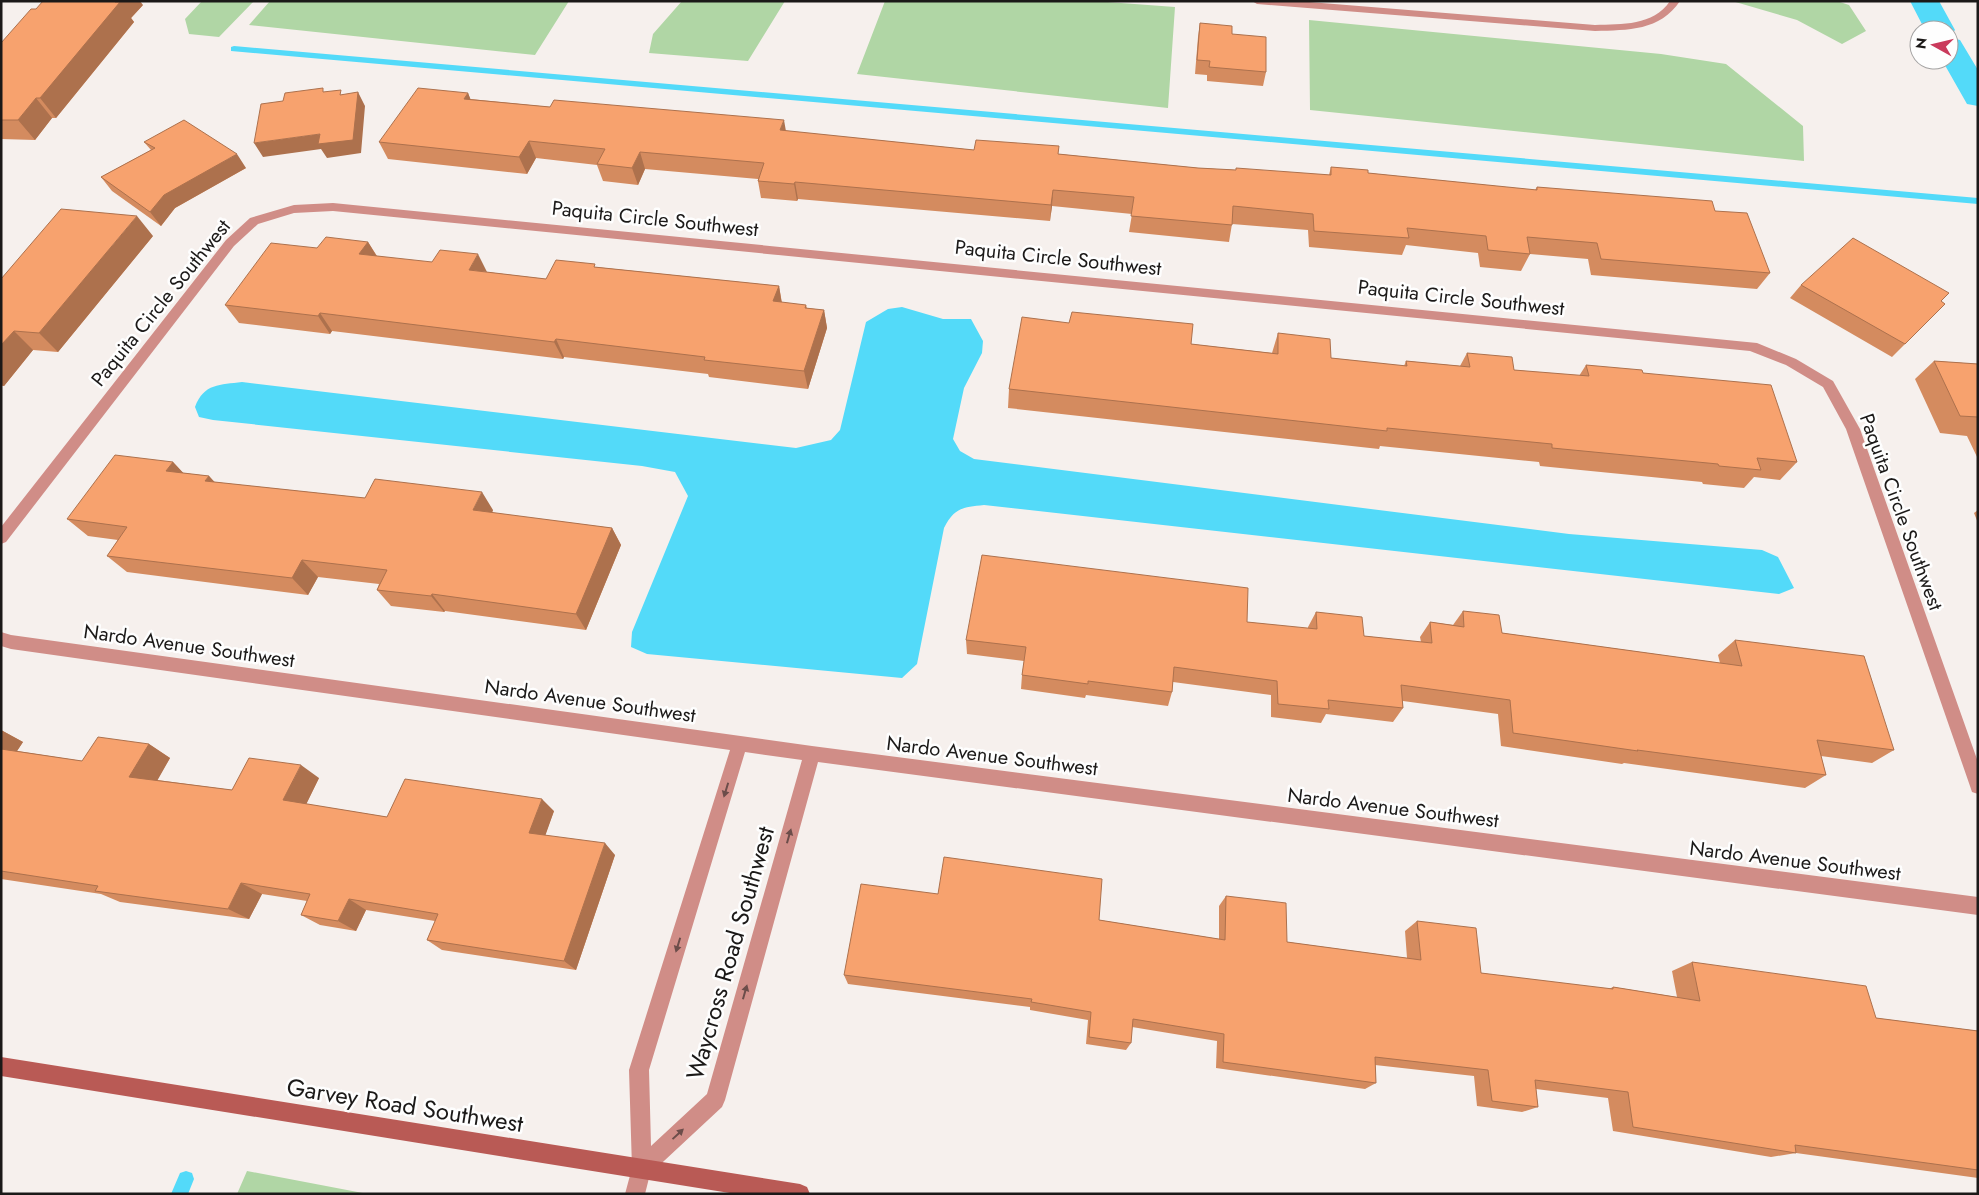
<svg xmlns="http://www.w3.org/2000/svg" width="1979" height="1195" font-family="Jost,sans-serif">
<rect width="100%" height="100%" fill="#f6f0ed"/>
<path fill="#b0d6a5" d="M202,1h52l-35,36 -30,-3 -4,-15z
M270,1h299l-34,54 -286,-30z
M682,1h103l-37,60 -99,-8 4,-19z
M885,1h209l81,6 -7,101 -311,-34z
M1732,1h105l12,4 17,26 -24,13 -45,-24z
M1309,20l352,34 65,10 77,62 1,35 -494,-51z
M247,1171l121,23h-131z"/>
<path fill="#53daf9" d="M902,307l41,12h28l12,22 -1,12 -18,35 -11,51 7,12 14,8 595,75 193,16 16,7 16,31 -15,6 -795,-89c-21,2 -30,3 -40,23l-27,136 -15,14 -255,-24 -16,-7 1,-15 56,-136 -13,-24 -33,-6 -429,-46 -14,-3 -4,-10c9,-24 25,-22 47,-25l554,66 35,-8 9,-10 26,-108 22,-13z"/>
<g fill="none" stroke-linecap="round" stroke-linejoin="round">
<path fill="#53daf9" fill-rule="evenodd" d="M234,46l1744,152v6l-1747,-153v-4z
M186,1171l6,2 2,6 -6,15h-17l9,-21z"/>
<path fill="#53daf9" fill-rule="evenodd" d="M1910,1h29l16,29 -5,6 -1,-6h-24z
M1949,37l11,3 18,30v36l-11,-2 -25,-44h7z"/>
<path fill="#d08d87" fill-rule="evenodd" d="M1252,1h45l298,24c27,-1 58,1 75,-24h10c-20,30 -52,29 -85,30l-338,-27z
M333,203l1424,140 39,16 37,22 27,48 118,333v32l-6,-2 -2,-6 -124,-357 -23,-42 -37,-22 -36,-14 -1417,-140 -39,2 -36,11 -24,22 -228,296 -5,2v-17l225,-287 24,-22 44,-13z
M1,632l10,3 801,111 1166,151v18l-1160,-153 -93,338 -3,7 -72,67 -5,20h-20l7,-26 -3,-98 101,-320 -719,-101 -10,-3zM745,752l57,8 -95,334 -56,52 -2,-76z"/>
<path fill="#b95a55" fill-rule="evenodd" d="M1,1057l799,127 7,3 3,7h-74l-735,-118z"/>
</g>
<path fill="#d48b5f" d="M143,5l-12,13 3,4 -78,96h-4l-17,22 -34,-1v-96z
M1200,23l32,11 34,38 -3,14 -56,-5v-6l-12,-1 3,-37z
M468,93l2,6 504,51 85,4 139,14 131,7 2,-8 37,6 167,17 2,-3 178,24 55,62 -13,16 -166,-14 -3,-16 -58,-5 -9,17 -41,-4 -2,-14 -72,-8 -4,10 -93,-8 -1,-17 -76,-6 -3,18 -100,-10 3,-18 -80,-8 -2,15 -252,-22 -1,2 -36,-3 -3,-17v-2l-113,-10 -7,16 -35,-4 -6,-16 -61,-7 -9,16 -139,-15 -9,-17z
M144,142l102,26 -71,40 -14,18 -49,-35 -11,-14 50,-27z
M153,236l-95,116 -25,-2 -29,36h-3v-107z
M368,242l9,14 110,16 59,7 50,-12 183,19 3,17 24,2 1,3 17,2 3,18 -19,61 -99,-12 -1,-3 -144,-17 -1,2 -231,-28 -2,3 -91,-11 -14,-18 92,-57z
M1801,285l148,8 -8,8 4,3 -53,53 -102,-59z
M1278,333l53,25 73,8 2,-5 54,5 7,-13 47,17 65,6 7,-11 57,8 154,89 -17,18 -26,-3 -10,11 -41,-4 -1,-2 -162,-16 -1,-4 -159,-16 -1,3 -371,-41 1,-19 182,-45 81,9z
M1934,361l44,3v95l-11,-23 -27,-3 -25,-54z
M173,462l10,11 26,3 5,6 151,16 128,12 -1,3 120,15 9,17 -35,85 -141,-19 -1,1 -53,-6 -14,-16 2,-6 -61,-7 -10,18 -181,-23 -20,-16 11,-16 -30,-4 -21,-17z
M1978,510v13l-4,-10z
M1463,611l39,22 218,30 -2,-8 17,-15 159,110 -22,13 -51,-7 5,19 -21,13 -181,-25 -2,1 -121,-18 -3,-32 -95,-13v7l-10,14 -67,-8 -5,9 -50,-6v-22l-98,-13 -1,10 -4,14 -82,-11 -1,3 -64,-9 1,-14 2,-14 -57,-7 -1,-14 281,-18 61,7v-2l8,-15 48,24 57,6 -1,-5 10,-15 23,3z
M1,730l22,12 -6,9 65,10 67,-17 21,14 -13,22 75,10 87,-12 -13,26 81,13 167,-6 -9,24 70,20 -39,115 -134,-20 -15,-10 8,-19 -69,-11 -10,21 -36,-6 -19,-10 6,-14 -45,-7 -13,25 -129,-17 -19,-8 -100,-15z
M1226,896l61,46 120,16 -2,-27 12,-10 64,52 128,16 4,-2 64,10 -5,-26 20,-9 184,56 102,13v147l-182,-25 -25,4 -158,-26 -5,-33 -72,-9 2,18 -16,5 -45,-6 -3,-30 -99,-11 1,18 -11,6 -149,-21 1,-27 -85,-14 -1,16 -5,7 -40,-6 2,-24 -58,-10v-3l-182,-23 -4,-9 255,-55 120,19v-33z"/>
<path fill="#ad714d" d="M115,1h25l3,4 -12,13 3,4 -78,96 -16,-20z
M358,92l7,14 -4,47 -34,5 -6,-9 -58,8 -9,-14 66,-9z
M468,93l7,17 -11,-11z
M36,98l16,20 -17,22 -17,-20z
M784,120l3,17 -7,-7z
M529,141l7,17 -9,16 -8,-17z
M640,152l5,17 -7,16 -6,-17z
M237,154l9,14 -71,40 -14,18 -11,-14 14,-17z
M795,182l3,17 -1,2 -3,-17z
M1053,190l-1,16 -2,15 1,-16z
M137,216l16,20 -95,116 -19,-19z
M368,242l11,18 -20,-6z
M478,254l9,18 -18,-2z
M779,286l3,19 -9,-4z
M824,310l3,18 -19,61 -4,-18z
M320,313l12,18 -2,3 -12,-18z
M14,331l19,19 -29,36 -3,-2v-39z
M556,339l8,18 -1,2 -9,-17z
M173,462l17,18 -24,-9z
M209,476l17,18 -21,-13z
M482,492l11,18 -8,18 -12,-18z
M612,528l9,17 -35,85 -10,-16z
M302,560l16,17 -10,18 -16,-17z
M432,594l13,17 -1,1 -13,-16z
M1,730l22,12 -12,18 -10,-5z
M149,744l21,14 -18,32 -23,-13z
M301,765l18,13 -17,35 -19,-13z
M542,799l12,12 -12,34 -13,-12z
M605,843l10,12 -39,115 -12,-9z
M241,883l21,11 -13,25 -21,-10z
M349,899l17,11 -10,21 -18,-10z"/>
<path fill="#f7a26e" stroke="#ad714d" d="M43,1h72v1h5l-80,96h-4l-18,22h-17v-77l30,-34h5z
M1200,23l32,3v8l34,3v35l-57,-5 1,-6 -13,-1z
M323,88v4l18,-2 -1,5 18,-3 -5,48 -35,4 2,-10 -66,9 7,-39 22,-3 2,-8z
M418,88l50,5 -4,6 86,8 4,-7 230,20 -4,10 194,20 2,-10 83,6 -1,8 140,14 38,2v-2l95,7v-8l37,3v3l169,17v-3l175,14 3,10 32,2 23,60 -169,-14 -4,-16 -70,-6 3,17 -42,-4 -2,-14 -79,-8 2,10 -95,-7 -1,-17 -80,-8 -1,19 -101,-9 3,-19 -81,-7 -2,15 -256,-23 -1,2 -36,-3 6,-18 -124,-11 -8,16 -35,-4 8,-15 -76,-8 -10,16 -140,-15z
M184,120l53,34 -73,41 -14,17 -49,-35 54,-29 -11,-6z
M61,209l76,7 -98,117 -25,-2 -13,14v-66z
M326,237l42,5 -9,12 73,8 8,-12 38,4 -9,16 77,9 10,-19 39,4 -1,3 185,19 -6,15 33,4 -1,3 19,2 -20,61 -100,-11 1,-3 -149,-18 -2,3 -234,-29 -2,3 -93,-11 46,-62 46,5z
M1853,238l96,55 -8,8 4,3 -40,40 -104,-59z
M1072,312l121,12 -2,20 87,10v-21l52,6 1,19 76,8 -1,-5 64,6 -3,-14 45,4 2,13 75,6 -3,-11 56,5 1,3 128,12 26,77 -40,-4 4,12 -42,-4 -1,-2 -166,-16v-4l-165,-16v3l-378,-42 13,-72 47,6z
M1934,361l44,3v53l-18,-1z
M115,455l58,7 -7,9 43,5 -4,5 160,17 10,-19 107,13 -9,18 139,18 -36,86 -144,-20 -1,2 -54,-6 10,-20 -85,-10 -10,18 -185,-22 20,-29 -60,-8z
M982,555l266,33 -1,34 70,7 -1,-17 46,5 2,19 68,7 -2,-21 34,5 -1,-16 36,4 3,18 240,33 -7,-26 129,16 30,94 -77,-10 9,35 -189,-25 1,1 -125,-18 -3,-33 -109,-15 2,23 -75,-8 1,9 -51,-5 -1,-23 -103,-14 -2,25 -84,-11v3l-66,-9 4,-28 -60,-7z
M98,737l51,7 -20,33 103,13 17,-32 52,7 -18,35 104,17 18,-38 137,20 -13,34 76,10 -41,118 -137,-21 11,-26 -89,-15 -11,22 -37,-6 9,-21 -69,-11 -13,26 -133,-18 3,-5 -97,-15v-122l81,12z
M944,857l158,22 -3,41 126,20 1,-44 60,7 1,39 134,18 -4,-39 59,7 5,45 132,16v-2l87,14 -8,-39 174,24 10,32 102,13v139l-183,-25 1,8 -163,-26 -5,-35 -93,-12 3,27 -46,-6 -4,-31 -113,-13 1,26 -153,-21 1,-28 -91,-15 -2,24 -42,-6 2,-25 -60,-10 1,-3 -188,-24 17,-91 77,10z"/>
<defs><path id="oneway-solid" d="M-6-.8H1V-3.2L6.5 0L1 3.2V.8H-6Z" transform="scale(1.25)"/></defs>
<g fill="#6c4d4a">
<use href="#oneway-solid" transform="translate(726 790) rotate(107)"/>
<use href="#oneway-solid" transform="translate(789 836) rotate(-74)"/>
<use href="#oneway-solid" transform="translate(678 945) rotate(107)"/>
<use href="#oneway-solid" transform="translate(745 992) rotate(-74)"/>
<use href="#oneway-solid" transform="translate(678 1134) rotate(-43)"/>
</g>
<g text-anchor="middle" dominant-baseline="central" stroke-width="5" stroke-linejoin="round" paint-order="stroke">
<g font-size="20" fill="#1b1918" stroke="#fefefe">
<text transform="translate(655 219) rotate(6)">Paquita Circle Southwest</text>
<text transform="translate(1058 258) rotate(6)">Paquita Circle Southwest</text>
<text transform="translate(1461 298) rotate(6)">Paquita Circle Southwest</text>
<text transform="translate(161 303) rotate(-51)">Paquita Circle Southwest</text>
<text transform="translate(1901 512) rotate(70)">Paquita Circle Southwest</text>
<text transform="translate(189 646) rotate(8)">Nardo Avenue Southwest</text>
<text transform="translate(590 701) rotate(8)">Nardo Avenue Southwest</text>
<text transform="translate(992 756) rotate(7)">Nardo Avenue Southwest</text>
<text transform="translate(1393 808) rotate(7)">Nardo Avenue Southwest</text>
<text transform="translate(1795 861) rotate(7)">Nardo Avenue Southwest</text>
</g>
<g font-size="24" fill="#1b1918" stroke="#fefefe">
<text transform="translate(730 953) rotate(-74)">Waycross Road Southwest</text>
<text transform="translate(405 1105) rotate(9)">Garvey Road Southwest</text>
</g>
</g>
<rect width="1979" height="1195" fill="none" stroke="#1b1918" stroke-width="5"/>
<g transform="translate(1934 45) rotate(278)"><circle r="24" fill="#fefefe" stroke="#a3a2a2"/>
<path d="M0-4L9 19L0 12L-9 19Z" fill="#ca3a5c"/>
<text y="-8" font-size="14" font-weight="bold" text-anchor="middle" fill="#1b1918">N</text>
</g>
</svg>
